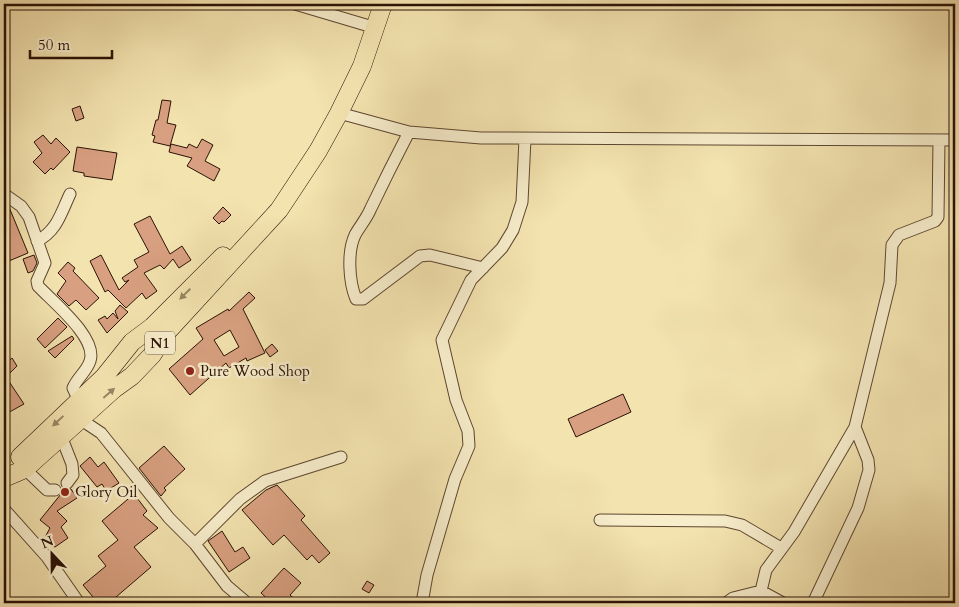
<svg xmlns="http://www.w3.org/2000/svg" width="959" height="607" font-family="Cardo,serif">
<rect width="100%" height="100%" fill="#f3e3af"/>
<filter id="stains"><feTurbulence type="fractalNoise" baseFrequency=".004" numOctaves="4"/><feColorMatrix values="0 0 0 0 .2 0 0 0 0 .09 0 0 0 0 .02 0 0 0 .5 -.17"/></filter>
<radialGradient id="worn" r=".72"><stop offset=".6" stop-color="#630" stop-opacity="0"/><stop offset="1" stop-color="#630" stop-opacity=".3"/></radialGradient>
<path fill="#d8a080" stroke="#2b1206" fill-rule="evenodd" d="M162,100l9,1 -4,22 9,2 -6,21 -17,-4 2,-6 -3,-1 4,-15h2z
M80,106l4,12 -8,3 -4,-12z
M43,135l8,9 5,-6 14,14 -17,18 -2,-2 -6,6 -12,-12 9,-9 -8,-11z
M202,139l11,6 -8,16 15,8 -6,12 -27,-15 5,-8 -23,-6 2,-8 16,4 2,-4 8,4z
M77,147l40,6 -5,27 -28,-4v-3l-11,-2z
M9,207l19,46 -24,10v-54z
M223,207l8,8 -7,7 -2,-1 -3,3 -6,-6z
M150,216l20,38 12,-8 9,14 -12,8 -6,-9 -9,10 -4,-4 -16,8 13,18 -11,8 -4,-6 -16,15 -18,-18 -3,2 -15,-31 11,-6 18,35 10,-10 -4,2 -3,-4 16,-11 -4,-7 15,-8 -15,-28z
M34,255l3,8 -4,8 -5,2 -5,-14z
M68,262l7,6 -2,3 26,27 -13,12 -10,-10 -7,6 -12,-12 9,-13 -8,-8z
M249,292l6,6 -12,11 22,44 -18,8 -1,-3 -17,10 -3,-5 -36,32 -21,-26 34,-30 -7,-11 32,-19 1,2zM230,330l9,17 -15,9 -10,-16z
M120,305l8,7 -21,21 -9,-13 7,-4 2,3 6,-6 5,6 -3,-8z
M58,318l9,9 -22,21 -8,-9z
M72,336l2,3 -19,19 -7,-7z
M272,344l6,7 -8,6 -5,-7z
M12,358l5,8 -11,11 18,27 -20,11v-50z
M623,394l8,18 -55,25 -8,-18z
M164,446l21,23 -21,19 2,2 -5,6 -22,-28z
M90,457l8,10 6,-5 15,21 -13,8 -4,-7 -5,3 -17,-21z
M277,485l28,31 -4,4 29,33 -11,10 -7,-8 -5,5 -23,-25 -11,10 -31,-35 24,-20z
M62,489h9l6,9 -20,13 10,10 -6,6 7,11 -13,9 -12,-6 7,-13 -10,-8 21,-26z
M134,494l13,17 -4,4 15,13 -24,19 17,20 -42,36h-11l-15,-18 23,-19 -8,-10 20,-16 -16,-19z
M222,531l13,21 8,-5 7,11 -21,14 -21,-31z
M284,568l17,15 -11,12 9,8h-27l-11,-10z
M367,581l7,4 -5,8 -7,-4z"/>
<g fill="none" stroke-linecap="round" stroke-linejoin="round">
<defs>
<path id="minor" d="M295,4l81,24
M339,113l70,19 72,6 474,2
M409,132c-13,25 -26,51 -38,76 -4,10 -11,18 -16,27 -8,17 -6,47 1,64h7l57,-43 10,-1 53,13
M4,194l17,12 8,11 16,46 -8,18 1,5c15,16 60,52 52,75 -3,10 -13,17 -17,27l6,13
M37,241c20,-10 24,-28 33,-47
M80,419l21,14 68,85 26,26 32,42 20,17
M61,436l11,28 1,11 -6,8
M25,469l22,21h8
M4,509l43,48 32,46
M600,520l125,1 17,4 39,23
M195,544l45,-45 25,-18 76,-24
M761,591l5,-21 28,-38 61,-105 35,-144 2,-38 7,-10 36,-14 3,-4 1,-77
M422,603l5,-28 28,-96 14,-33 -1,-15 -12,-31 -14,-60 29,-60 31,-32 11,-18 9,-28 3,-63
M726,603l7,-5 28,-7 22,12
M813,603l45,-95 11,-38 -1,-10 -13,-33"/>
<path id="highway" d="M20,457l84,-80 28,-35 20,-15 71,-71
M4,478l21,-9 89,-80 18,-13 20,-21 15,-23 112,-122 39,-59 21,-38 23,-47 21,-62"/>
</defs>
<use href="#minor" stroke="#5d4630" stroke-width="13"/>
<use href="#highway" stroke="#2b1206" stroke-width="19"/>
<use href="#minor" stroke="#f7edcb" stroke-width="11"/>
<use href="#highway" stroke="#f3e3af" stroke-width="18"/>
</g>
<defs><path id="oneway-solid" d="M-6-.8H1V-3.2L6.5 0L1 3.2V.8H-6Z" transform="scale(1.25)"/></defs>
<g fill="#998563">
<use href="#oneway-solid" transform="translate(185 294) rotate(135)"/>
<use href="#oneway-solid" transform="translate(109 393) rotate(-41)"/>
<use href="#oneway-solid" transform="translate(58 421) rotate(137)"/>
</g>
<g fill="#8f2418" stroke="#f7edcb" stroke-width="2">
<circle cx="190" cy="371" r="5"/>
<circle cx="65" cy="492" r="5"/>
</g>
<g text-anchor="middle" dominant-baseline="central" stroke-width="5" stroke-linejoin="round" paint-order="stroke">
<rect fill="#f7edcb" stroke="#685441" stroke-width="1" x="145" y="331.5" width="30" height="23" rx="4"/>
<g font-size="14" font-weight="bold" fill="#2b1206">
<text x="160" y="343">N1</text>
</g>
<g font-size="15" fill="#2b1206" stroke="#f7edcb" text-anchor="start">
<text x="200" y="371">Pure Wood Shop</text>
<text x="75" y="492">Glory Oil</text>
</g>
</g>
<rect width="959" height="607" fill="none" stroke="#f3e3af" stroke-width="20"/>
<rect x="5" y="5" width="949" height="597" fill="none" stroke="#2b1206" stroke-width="2.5"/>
<rect x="10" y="10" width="939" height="587" fill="none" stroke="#2b1206"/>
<g transform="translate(52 554) rotate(338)" stroke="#f7edcb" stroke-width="4" paint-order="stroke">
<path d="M0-4L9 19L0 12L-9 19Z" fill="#2b1206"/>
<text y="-8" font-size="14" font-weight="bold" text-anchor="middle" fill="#2b1206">N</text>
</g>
<path d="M30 50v8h82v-8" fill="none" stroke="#2b1206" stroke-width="2.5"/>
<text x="38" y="50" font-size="15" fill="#2b1206" stroke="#f7edcb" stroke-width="4" paint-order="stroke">50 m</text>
<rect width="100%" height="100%" filter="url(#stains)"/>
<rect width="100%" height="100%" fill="url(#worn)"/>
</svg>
